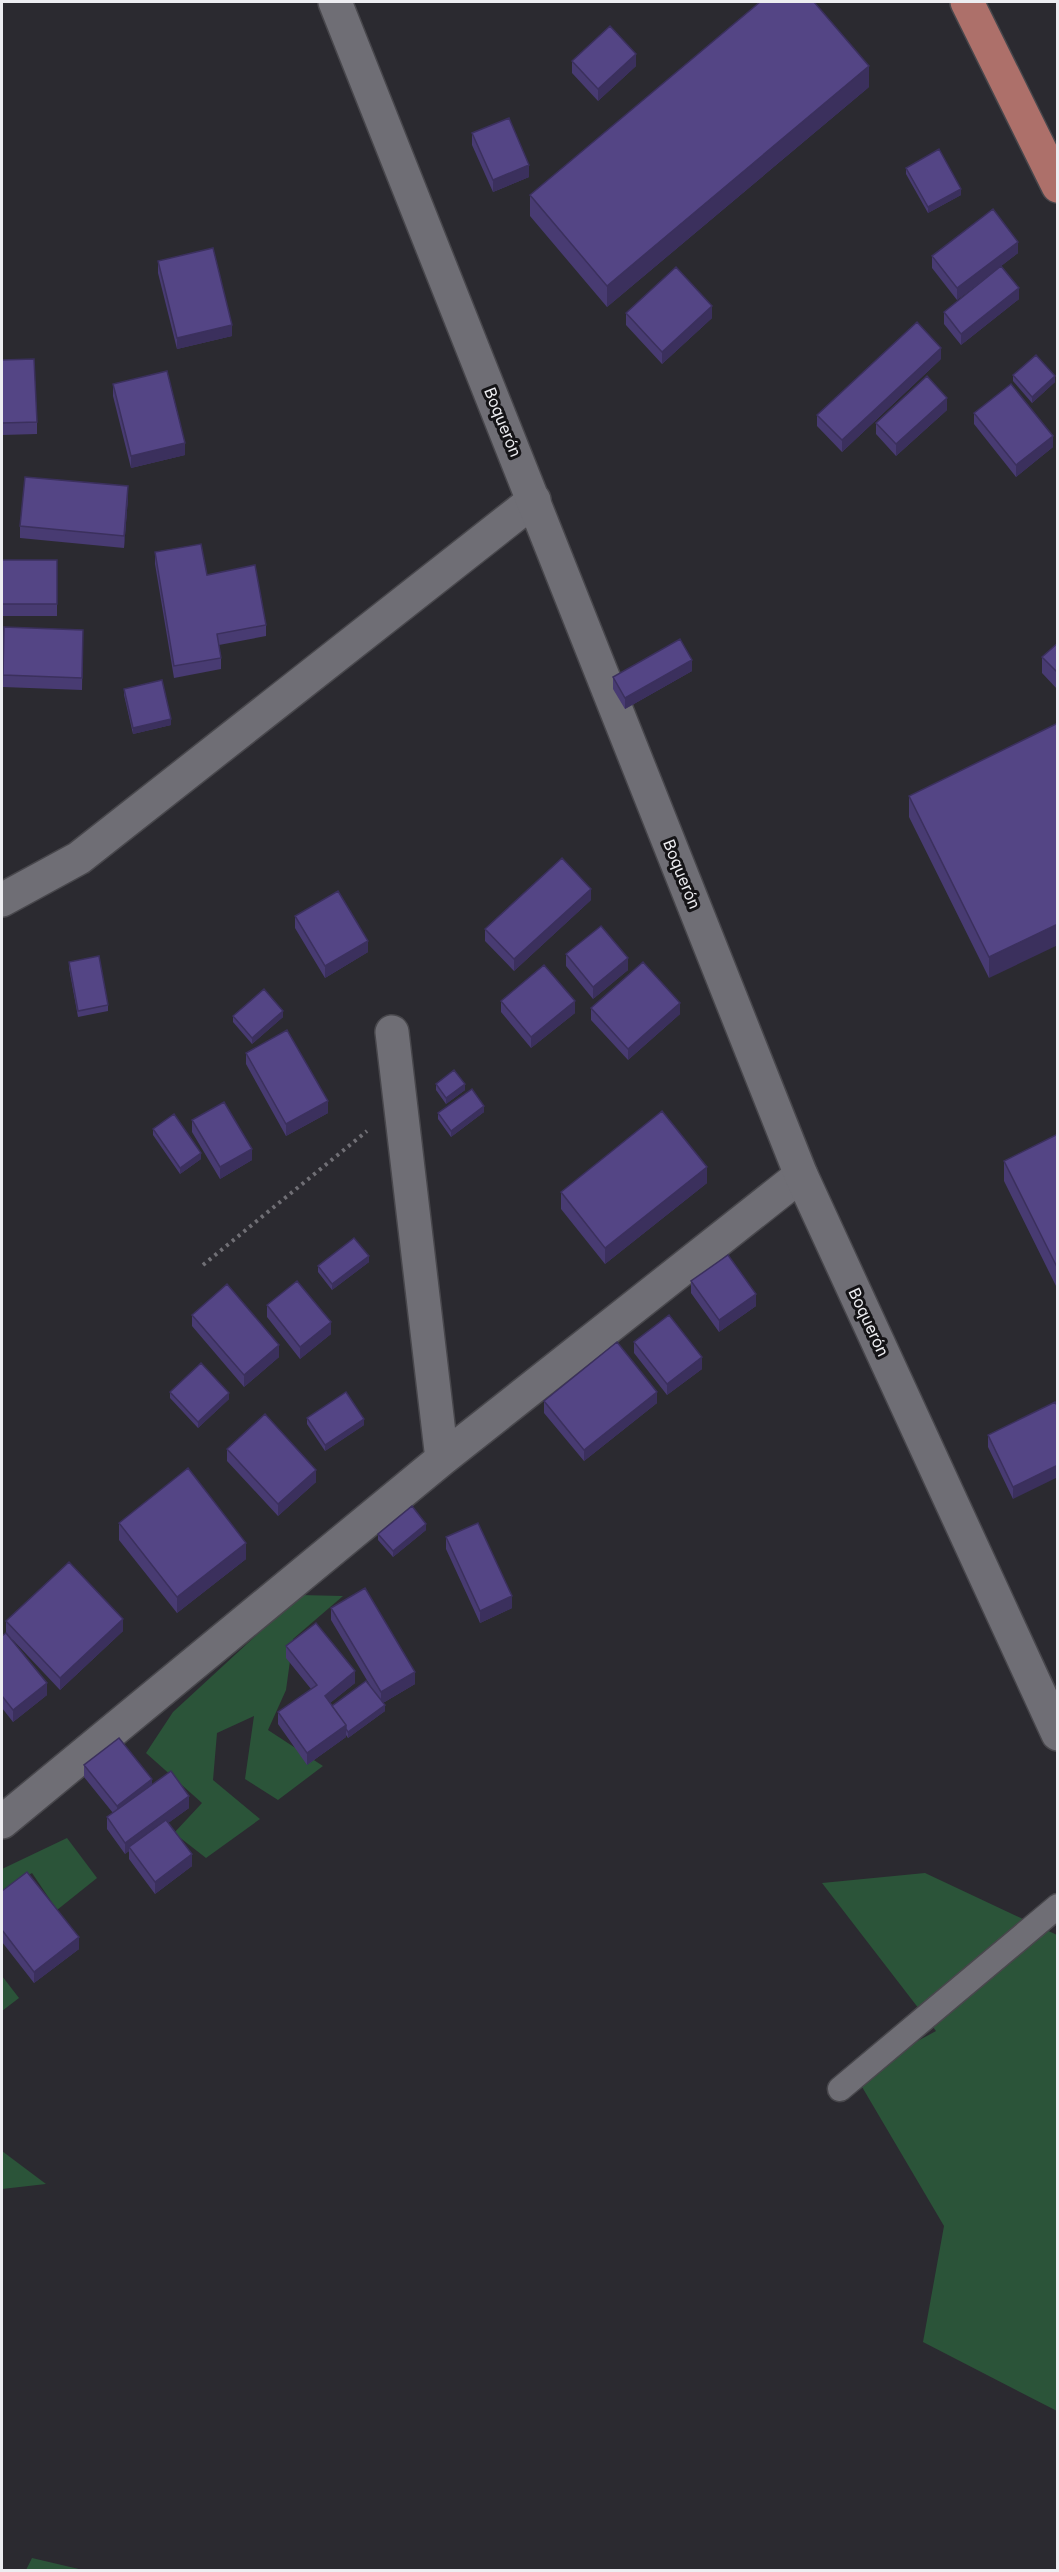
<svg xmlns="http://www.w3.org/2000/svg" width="1059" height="2572" font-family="Inter,sans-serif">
<rect width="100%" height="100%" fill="#2b2a30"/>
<path fill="#2b5439" d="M300,1595l43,1 -50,43 -7,51 -18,40 55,36 -45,34 -33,-21 9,-63 -37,17 -4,47 47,39 -54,39 -32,-25 28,-30 -56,-50 27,-41z
M67,1838l30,40 -40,32 -25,-37 -30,18v-22z
M925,1873l132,62v476l-134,-69 21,-116 -89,-151 81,-44 -114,-148z
M2,1976l17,22 -17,13z
M2,2151l44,33 -44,5z
M32,2558l51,12h-57z"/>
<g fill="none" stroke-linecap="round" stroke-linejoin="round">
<defs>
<path id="service" d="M840,2089l218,-183"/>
<path id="minor" d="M2,900l77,-42 455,-358
M392,1032l50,427
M2,1822l440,-363 359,-284"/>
<path id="tertiary" d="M335,2l466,1173 257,559"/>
<path id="primary" d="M967,2l91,184"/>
</defs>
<use href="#service" stroke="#48474c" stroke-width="27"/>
<use href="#minor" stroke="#48474c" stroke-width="36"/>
<use href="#tertiary" stroke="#48474c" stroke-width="36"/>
<use href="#primary" stroke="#48474c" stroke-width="36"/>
<path stroke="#706f75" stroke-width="4" stroke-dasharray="3 4.5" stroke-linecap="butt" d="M203,1265l164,-134"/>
<use href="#service" stroke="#6f6e75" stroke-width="24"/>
<use href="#minor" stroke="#6f6e75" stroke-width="33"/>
<use href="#tertiary" stroke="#6f6e75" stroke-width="33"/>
<use href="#primary" stroke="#ad706a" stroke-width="33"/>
</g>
<path fill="#483b72" d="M572,61l64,5 -38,35 -26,-28z
M869,87l-262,220 -77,-91v-21z
M472,133l57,44 -36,15 -21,-47z
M906,168l55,27 -33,18 -22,-39z
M1018,253l-17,13 18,33 -58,46 -17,-21v-12l45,-36 -32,24 -25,-32v-12z
M158,261l74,75 -55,13 -19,-76z
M626,313l86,5 -50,46 -36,-39z
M941,359l-99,93 -25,-26v-11z
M2,360l35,62v12l-35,1z
M1013,375l42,7 -23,21 -19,-22z
M113,384l72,71 -54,13 -18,-72z
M947,410l-51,46 -20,-22v-11z
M974,413l79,34 -37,30 -42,-53z
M128,498l-4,50 -104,-10v-12z
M155,552l52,23 59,50v11l-47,9 2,13v11l-47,9 -19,-114z
M2,560h55v56h-55z
M4,627l79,3 -1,60 -79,-3z
M1058,643v47l-16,-17v-16z
M692,671l-67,38 -12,-20v-12z
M124,689l47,36 -38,9 -9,-39z
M1058,723l-69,255 -80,-161v-21z
M591,900l-77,71 -29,-30v-12z
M295,916l73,36 -43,26 -30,-50z
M566,954l62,16 -35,29 -27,-33z
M69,962l39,43v6l-30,6 -9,-49z
M501,1001l74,12 -44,35 -30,-36z
M591,1008l89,6 -52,46 -37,-40z
M233,1016l50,1 -31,27 -19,-22z
M246,1053l82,60 -42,23 -40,-72z
M436,1084l29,6 -19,14 -10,-14z
M484,1112l-33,25 -13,-18v-6z
M192,1120l60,40 -32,19 -28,-47z
M153,1129l48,30 -21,15 -27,-39z
M1058,1134v156l-54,-109v-20z
M707,1183l-102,81 -44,-55v-17z
M369,1262l-37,28 -14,-18v-6z
M691,1281l65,25 -37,26 -28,-39z
M267,1305l64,29 -31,25 -33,-42z
M192,1315l87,42 -35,30 -52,-61z
M634,1342l68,27 -35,26 -33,-42z
M170,1392l59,7 -31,29 -28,-30z
M544,1401l113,2 -73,58 -40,-48z
M1055,1402l-42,97 -25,-52v-12z
M307,1418l57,7 -39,26 -18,-27z
M227,1449l89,33 -38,34 -51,-55z
M119,1523l127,36 -69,54 -58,-73z
M426,1530l-33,27 -15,-17v-6z
M446,1537l66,71 -32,15 -34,-74z
M331,1608l84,76 -32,19 2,8 -37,27 -2,-3v2l-39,28 -29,-41v-12l33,-23 -25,-31v-12l69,37 -25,20 2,3 42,-14 -43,-72z
M6,1621l117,10 -63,59 -48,-51 35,56 -34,27 -11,-14v-72l4,-3z
M84,1765l68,20 37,23 -21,15 24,43 -37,28 -26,-35v-8l-4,3 -18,-25v-12l6,-4 -29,-36z
M2,1891l77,58 -45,34 -32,-41z"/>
<path fill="#3b305d" d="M636,54v12l-38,35v-12z
M869,66v21l-262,220v-21z
M529,165v12l-36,15v-12z
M961,189v6l-33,18v-6z
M1018,242v11l-61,47v-12z
M1019,288v11l-58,46v-11z
M712,306v12l-50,46v-12z
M232,325v11l-55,13v-11z
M941,348v11l-99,93v-12z
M1055,376v6l-23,21v-6z
M947,398v12l-51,46v-12z
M1053,436v11l-37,30v-12z
M185,443v12l-54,13v-12z
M128,486v12l-4,50v-12z
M692,660v11l-67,38v-11z
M171,719v6l-38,9v-6z
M591,889v11l-77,71v-12z
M1058,924v21l-69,33v-21z
M368,941v11l-43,26v-12z
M628,958v12l-35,29v-12z
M575,1001v12l-44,35v-11z
M680,1003v11l-52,46v-11z
M283,1011v6l-31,27v-6z
M465,1084v6l-19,14v-6z
M328,1101v12l-42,23v-12z
M484,1106v6l-33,25v-6z
M252,1149v11l-32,19v-12z
M201,1153v6l-21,15v-6z
M707,1167v16l-102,81v-16z
M369,1256v6l-37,28v-6z
M756,1294v12l-37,26v-12z
M331,1322v12l-31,25v-12z
M279,1345v12l-35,30v-12z
M702,1357v12l-35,26v-11z
M657,1392v11l-73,58v-11z
M229,1393v6l-31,29v-6z
M364,1419v6l-39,26v-6z
M1058,1465v12l-45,22v-12z
M316,1470v12l-38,34v-12z
M426,1524v6l-33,27v-6z
M246,1543v16l-69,54v-16z
M512,1596v12l-32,15v-12z
M123,1619v12l-63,59v-12z
M355,1671v12l-30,24v-11z
M415,1672v12l-34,20v-12z
M47,1683v12l-34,27v-12z
M385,1705v6l-37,27v-6z
M346,1725v12l-39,28v-12z
M152,1779v12l-35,27v-12z
M189,1796v12l-58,42 -2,-3v4l-4,3v-11z
M192,1854v12l-37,28v-12z
M79,1937v12l-45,34v-11z"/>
<path fill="#544585" stroke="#3b305d" stroke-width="1.5" d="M760,2h54l55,64 -262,220 -77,-91z
M610,26l26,28 -38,35 -26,-28z
M509,118l20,47 -36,15 -21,-47z
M939,149l22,40 -33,18 -22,-39z
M993,209l25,33 -61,46 -25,-32z
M213,248l19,77 -55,13 -19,-77z
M1001,266l18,22 -58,46 -17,-22z
M676,267l36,39 -50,46 -36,-39z
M917,322l24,26 -99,92 -25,-25z
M1036,355l19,21 -23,21 -19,-22z
M34,359l3,63 -35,1v-63z
M167,371l18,72 -54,13 -18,-72z
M927,376l20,22 -51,46 -20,-21z
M1011,384l42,52 -37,29 -42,-52z
M25,477l103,9 -4,50 -104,-10z
M201,544l6,31 48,-10 11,60 -49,9 4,24 -47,8 -19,-114z
M2,560h55v44h-55z
M4,627l79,3 -1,48 -79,-3z
M680,639l12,21 -67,38 -12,-21z
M1058,643v30l-16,-16z
M162,680l9,39 -38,9 -9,-39z
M1058,723v201l-69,33 -80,-161z
M562,858l29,31 -77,70 -29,-30z
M338,891l30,50 -43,25 -30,-50z
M601,926l27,32 -35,29 -27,-33z
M99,956l9,49 -30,6 -9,-49z
M643,962l37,41 -52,46 -37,-41z
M544,965l31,36 -44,36 -30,-36z
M264,989l19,22 -31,27 -19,-22z
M287,1030l41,71 -42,23 -40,-71z
M454,1070l11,14 -19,14 -10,-14z
M472,1089l12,17 -33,25 -13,-18z
M224,1102l28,47 -32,18 -28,-47z
M662,1111l45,56 -102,81 -44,-56z
M174,1114l27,39 -21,15 -27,-39z
M1058,1134v135l-54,-108z
M354,1238l15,18 -37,28 -14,-18z
M728,1255l28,39 -37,26 -28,-39z
M297,1281l34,41 -31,25 -33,-42z
M227,1284l52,61 -35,30 -52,-60z
M669,1315l33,42 -35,27 -33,-42z
M617,1342l40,50 -73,58 -40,-49z
M201,1363l28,30 -31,29 -28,-30z
M346,1392l18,27 -39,26 -18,-27z
M1055,1402l3,5v58l-45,22 -25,-52z
M265,1414l51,56 -38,34 -51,-55z
M188,1468l58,75 -69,54 -58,-74z
M412,1506l14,18 -33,27 -15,-17z
M478,1523l34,73 -32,15 -34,-74z
M69,1562l54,57 -63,59 -54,-57z
M365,1588l50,84 -34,20 -50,-84z
M316,1623l39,48 -30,25 21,29 -39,28 -29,-41 39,-27 -31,-39z
M6,1633l41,50 -34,27 -11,-14v-60z
M366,1681l19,24 -37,27 -2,-3v-4l-14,-19z
M119,1738l33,41 -35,27 -33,-41z
M171,1771l18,25 -64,47 -18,-26z
M166,1820l26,34 -37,28 -26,-35z
M27,1872l52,65 -45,35 -32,-42v-39z"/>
<g text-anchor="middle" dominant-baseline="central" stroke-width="6" stroke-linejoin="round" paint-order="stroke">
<g font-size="16" fill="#ededf1" stroke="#141316">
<text transform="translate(503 422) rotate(68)">Boquerón</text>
<text transform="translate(682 874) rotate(68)">Boquerón</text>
<text transform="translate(869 1322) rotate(65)">Boquerón</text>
</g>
</g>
<rect width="1059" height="2572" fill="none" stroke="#ededf1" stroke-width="6"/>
</svg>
